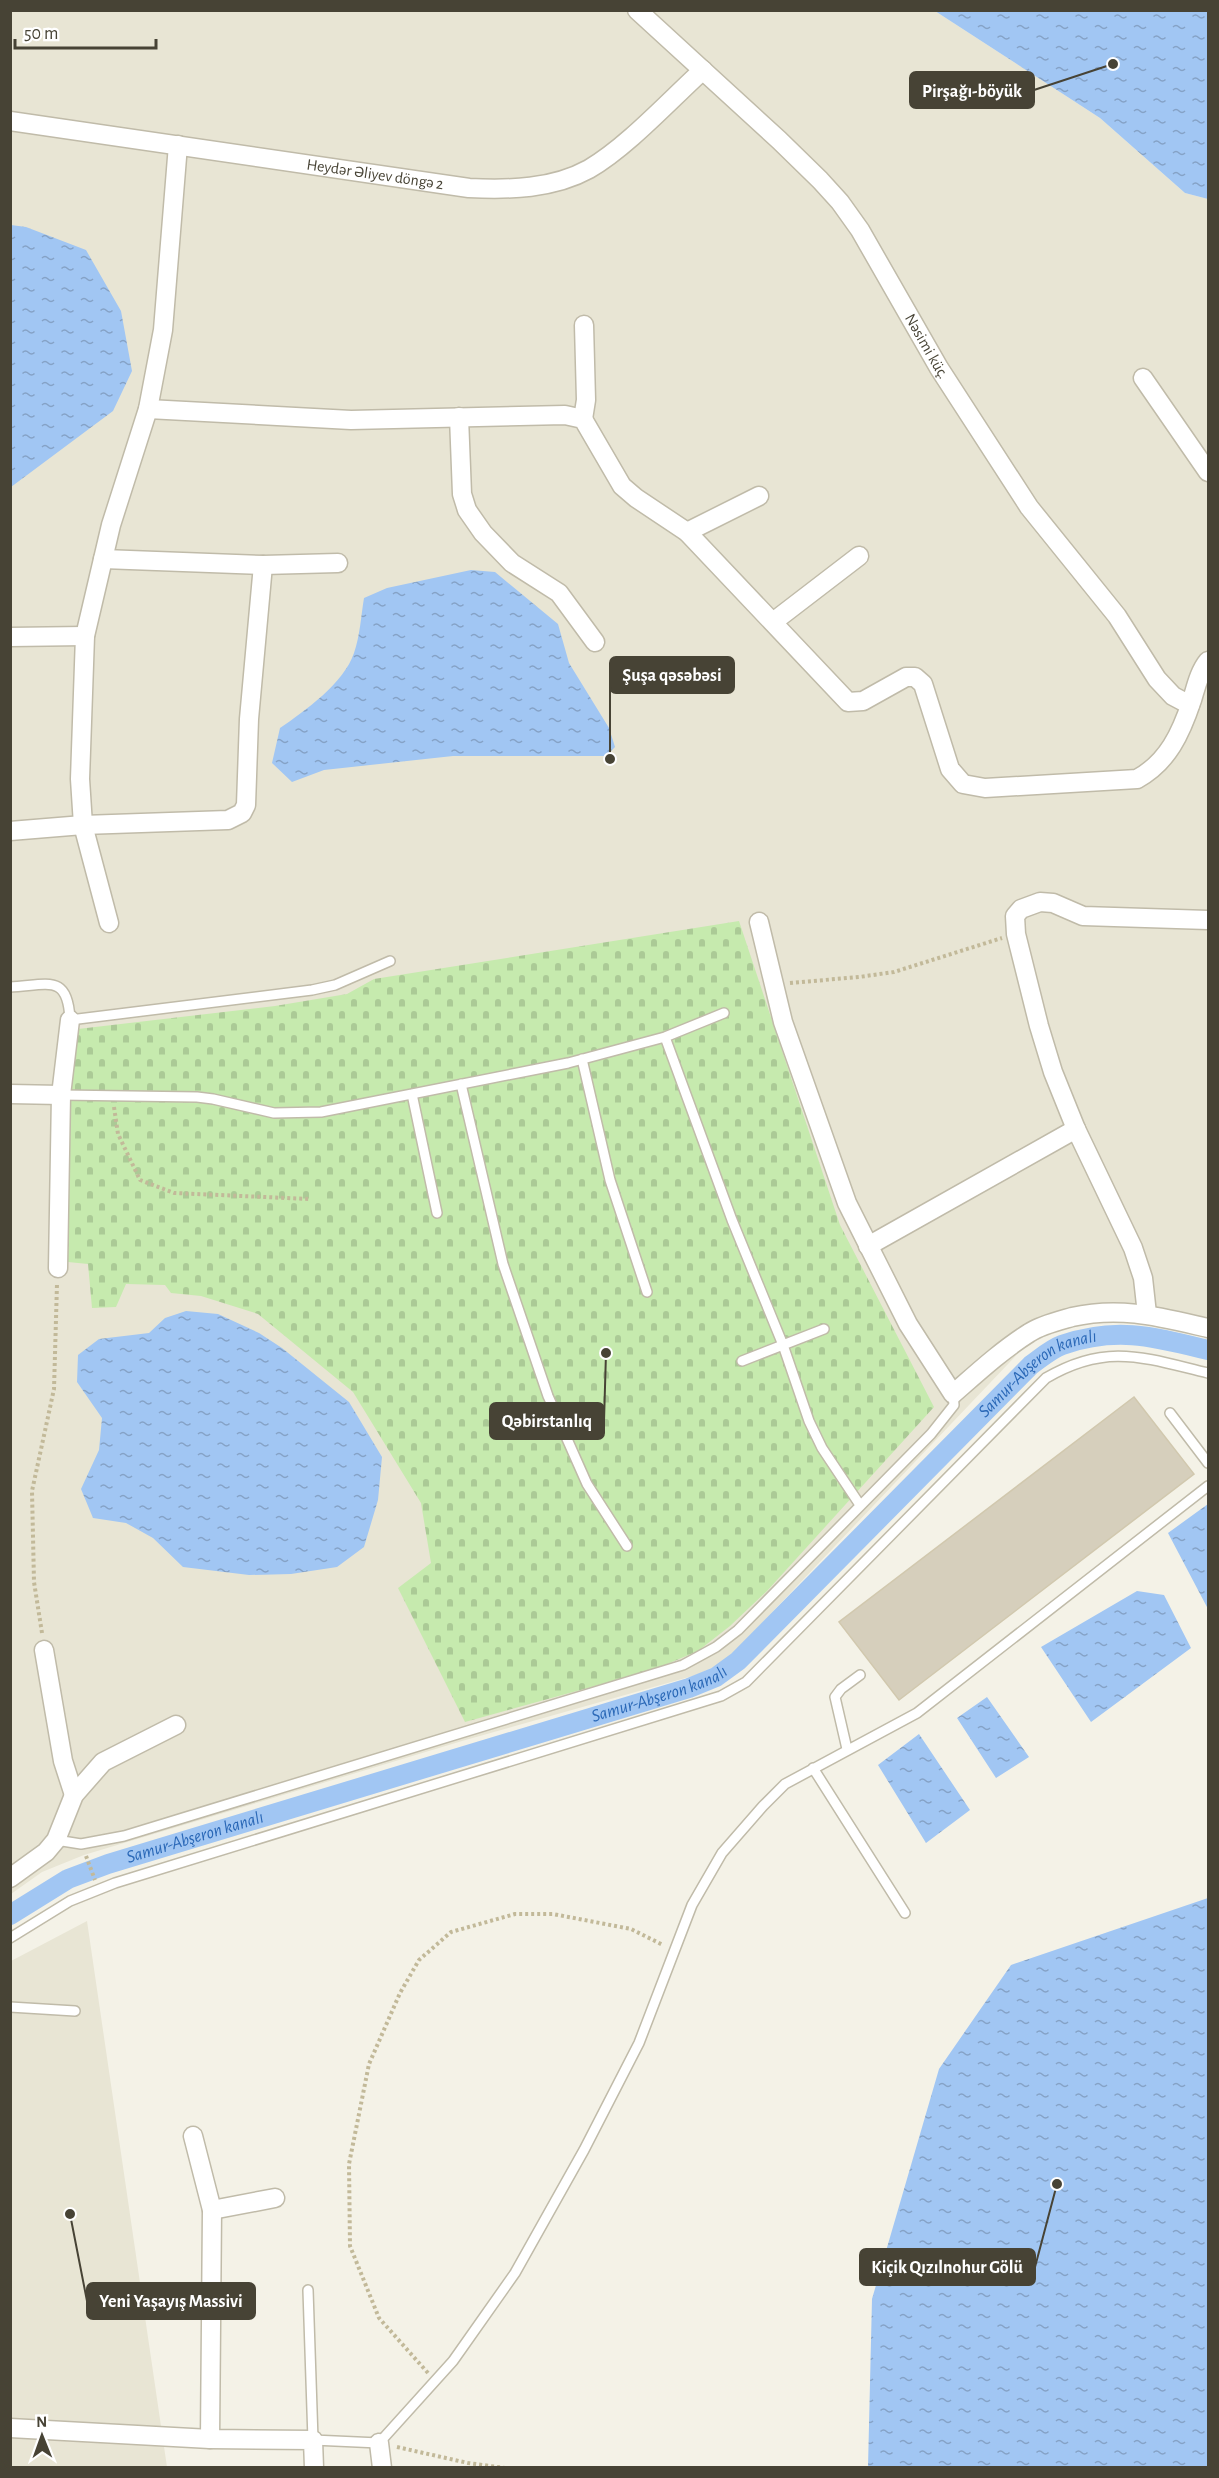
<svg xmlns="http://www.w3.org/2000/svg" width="1219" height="2478" font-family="'Alegreya Sans',sans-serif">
<defs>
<pattern id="cemetery-stones" width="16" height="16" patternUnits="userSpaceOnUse" patternTransform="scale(1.5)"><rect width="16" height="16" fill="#c6eaae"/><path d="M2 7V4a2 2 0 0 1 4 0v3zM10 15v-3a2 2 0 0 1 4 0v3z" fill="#abca96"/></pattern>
<pattern id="water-ripples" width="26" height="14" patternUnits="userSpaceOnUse" patternTransform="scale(1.5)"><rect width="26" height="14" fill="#a1c6f3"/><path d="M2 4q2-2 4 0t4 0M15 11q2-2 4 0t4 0" fill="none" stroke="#85a2c6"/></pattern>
</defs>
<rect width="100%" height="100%" fill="#f4f2e7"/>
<path fill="#e8e5d4" d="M11,11h924l165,107 85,75 23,6v1136l-89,-16 -46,4 -44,19 -291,306 -18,16 -24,11 -234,66 -378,114 -42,17 -31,22z
M87,1921l80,546 -156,1v-507z"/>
<path fill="url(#cemetery-stones)" d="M739,921l101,304 94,182 -167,184 -37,35 -32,25 -45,19 -188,52 -67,-134 33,-25 -10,-60 -68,-111 -95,-78 -57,-18 -30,-3 -6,-8 -39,-1 -10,23 -24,1 -4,-44 -20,-2 1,-156 9,-77 197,-23 72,-12 27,-15z"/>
<path fill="url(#water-ripples)" d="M935,11h273v188l-23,-6 -85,-75z
M11,225l15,2 60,23 35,61 11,60 -19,40 -102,76z
M471,570l24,2 63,52 11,39 40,65 6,19 -9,9h-153l-129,14 -32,12 -20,-19 8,-35c25,-17 64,-45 74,-75 6,-17 7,-37 10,-55l23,-10z
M186,1311l32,3 41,19 23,15 67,54 33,55 -4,43 -14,47 -27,20 -46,7 -42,1 -66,-8 -30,-29 -27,-15 -33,-5 -12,-29 18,-39 3,-32 -25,-36 1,-27 21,-16 50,-6 16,-15z
M1208,1504v105l-40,-76z
M1137,1591l27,4 27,53 -100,74 -50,-75z
M987,1697l42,60 -33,21 -39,-60z
M919,1734l51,76 -44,33 -48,-78z
M1208,1898v569h-340l4,-168 67,-230 72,-104z"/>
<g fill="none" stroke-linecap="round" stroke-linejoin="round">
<path stroke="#a1c6f3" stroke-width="20" id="s1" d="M10,1915l58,-36 40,-15 581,-176 27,-11 22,-16 293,-296c10,-7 20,-16 31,-20 55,-19 93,-8 146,5"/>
</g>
<path fill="#d6cfbc" stroke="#d1c8ae" stroke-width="1.5" d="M1134,1397l60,77 -295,226 -60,-78z"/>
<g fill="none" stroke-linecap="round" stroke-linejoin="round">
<defs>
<path id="service" d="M10,987c38,-2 58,-14 60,33l242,-30 23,-5 55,-24
M665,1037l67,183 51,125 26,76 13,27 38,57
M582,1059l28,121 37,112
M461,1084l42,180 45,132 39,88 40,62
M412,1094l25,119
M61,1095l136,2 16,2 61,14 47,-1 247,-49 97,-26 59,-24
M742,1361l82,-32
M1170,1413l38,50
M847,1749l-12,-52 6,-8 19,-14
M813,1768l92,145
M56,1840l25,4 43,-8 559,-171 33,-18 22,-17 193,-196 23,-29 -1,-11
M10,1938l60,-37 45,-18 606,-187 25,-14 300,-304c61,-36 99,-20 162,-5
M10,2007l65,4
M308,2290l5,150 66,3 74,-82 62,-88 69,-123 55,-107 53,-138 30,-52 41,-47 22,-22 132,-71 291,-227"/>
<g id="minor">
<path id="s2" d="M637,10l142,130 41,40 20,22 20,28 79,138 90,139 88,109 40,63 16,17 17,9"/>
<path id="s3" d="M10,121l459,67c40,2 84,1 120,-19 38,-22 81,-69 114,-99"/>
<path d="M1143,378l65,94"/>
<path d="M148,409l203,11 214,-5 18,4 39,67 14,12 51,34 161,170 15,-1 43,-24h9l8,7 27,85 13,15 22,4 152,-9c31,-17 44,-46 55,-79 4,-13 7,-28 16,-39"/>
<path d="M459,417l3,77 5,16 16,23 29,30 47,30 36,49"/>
<path d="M583,419l3,-19 -2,-75"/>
<path d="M687,532l72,-36"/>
<path d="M103,559l160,6 75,-2"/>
<path d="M773,622l86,-66"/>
<path d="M10,637l75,-1"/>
<path d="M10,831l73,-6 145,-5 14,-7 4,-8 3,-86 14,-154"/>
<path d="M759,922l24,100 64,181 61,121 45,70c24,-21 49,-44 76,-61 12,-8 29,-12 43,-16 49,-11 88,0 136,11"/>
<path d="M109,923l-26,-98 -3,-46 5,-143 26,-111 37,-116 15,-79 15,-185"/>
<path d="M10,1094l51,1"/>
<path d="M868,1246l208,-117"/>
<path d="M58,1268l3,-173 9,-75"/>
<path d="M1147,1314l-4,-36 -10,-30 -57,-119 -23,-57 -14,-46 -23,-92 -1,-18 6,-7 19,-7 13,1 30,13 125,4"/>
<path d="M44,1650l19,111 11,34"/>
<path d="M10,1878l36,-26 10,-12 18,-45 29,-33 73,-37"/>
<path d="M193,2136l19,74 -2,229"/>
<path d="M212,2210l63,-12"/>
<path d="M10,2428l200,11 103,1 1,28"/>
<path d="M379,2443l3,25"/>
</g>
</defs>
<use href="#service" stroke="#c0bba9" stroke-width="12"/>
<use href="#minor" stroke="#c0bba9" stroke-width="21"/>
<path stroke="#c2b999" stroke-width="4" stroke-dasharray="3 3" stroke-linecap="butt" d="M790,983l69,-6 35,-5 108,-34
M114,1107l4,27 22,46 34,13 135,6
M42,1633l-8,-51 -2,-91 22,-102 3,-105
M86,1856l9,24
M428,2373l-49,-55 -29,-72 -1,-82 20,-100 31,-71 19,-33 32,-28 64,-18h38l78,15 32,16
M397,2447l71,16 37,5"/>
<use href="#service" stroke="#fff" stroke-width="9"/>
<use href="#minor" stroke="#fff" stroke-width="18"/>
</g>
<g text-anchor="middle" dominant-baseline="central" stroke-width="5" stroke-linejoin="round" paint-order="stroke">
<g font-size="16" fill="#474335" stroke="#fff">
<text stroke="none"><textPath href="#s3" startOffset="369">Heydər Əliyev döngə 2</textPath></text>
<text stroke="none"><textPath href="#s2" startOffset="448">Nəsimi küç.</textPath></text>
</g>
<g font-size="18" font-style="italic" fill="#2a68b7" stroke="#fff">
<text stroke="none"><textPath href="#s1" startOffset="1192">Samur-Abşeron kanalı</textPath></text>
<text stroke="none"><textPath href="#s1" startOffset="688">Samur-Abşeron kanalı</textPath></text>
<text stroke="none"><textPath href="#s1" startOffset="202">Samur-Abşeron kanalı</textPath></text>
</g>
</g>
<path fill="none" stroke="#474335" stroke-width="2" d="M1113 64L1034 90M610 759L610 675M606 1353L604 1421M1057 2184L1035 2267M70 2214L87 2301"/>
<g fill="#474335" stroke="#fff" stroke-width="2">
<circle cx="1113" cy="64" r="6"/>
<circle cx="610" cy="759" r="6"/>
<circle cx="606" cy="1353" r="6"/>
<circle cx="1057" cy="2184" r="6"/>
<circle cx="70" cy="2214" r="6"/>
</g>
<g fill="#474335" stroke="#474335" stroke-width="2">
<rect x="910" y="72" width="124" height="36" rx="6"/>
<rect x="610" y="657" width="124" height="36" rx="6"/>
<rect x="490" y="1403" width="114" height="36" rx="6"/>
<rect x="860" y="2249" width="175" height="36" rx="6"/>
<rect x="87" y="2283" width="168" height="36" rx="6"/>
</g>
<g font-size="18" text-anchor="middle" font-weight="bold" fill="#fff">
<text x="972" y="97">Pirşağı-böyük</text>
<text x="672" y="681">Şuşa qəsəbəsi</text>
<text x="547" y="1427">Qəbirstanlıq</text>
<text x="947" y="2273">Kiçik Qızılnohur Gölü</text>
<text x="171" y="2307">Yeni Yaşayış Massivi</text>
</g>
<rect width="1219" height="2478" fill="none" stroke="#474335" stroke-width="24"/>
<g transform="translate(42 2436) rotate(359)" stroke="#ffffff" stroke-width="4.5" paint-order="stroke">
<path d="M0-4.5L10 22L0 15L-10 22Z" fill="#474335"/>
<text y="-9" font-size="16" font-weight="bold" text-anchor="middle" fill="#474335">N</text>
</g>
<path d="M15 39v9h141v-9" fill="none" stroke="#474335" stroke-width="3"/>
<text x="24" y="39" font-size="18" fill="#474335" stroke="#ffffff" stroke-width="4.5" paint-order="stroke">50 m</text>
</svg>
